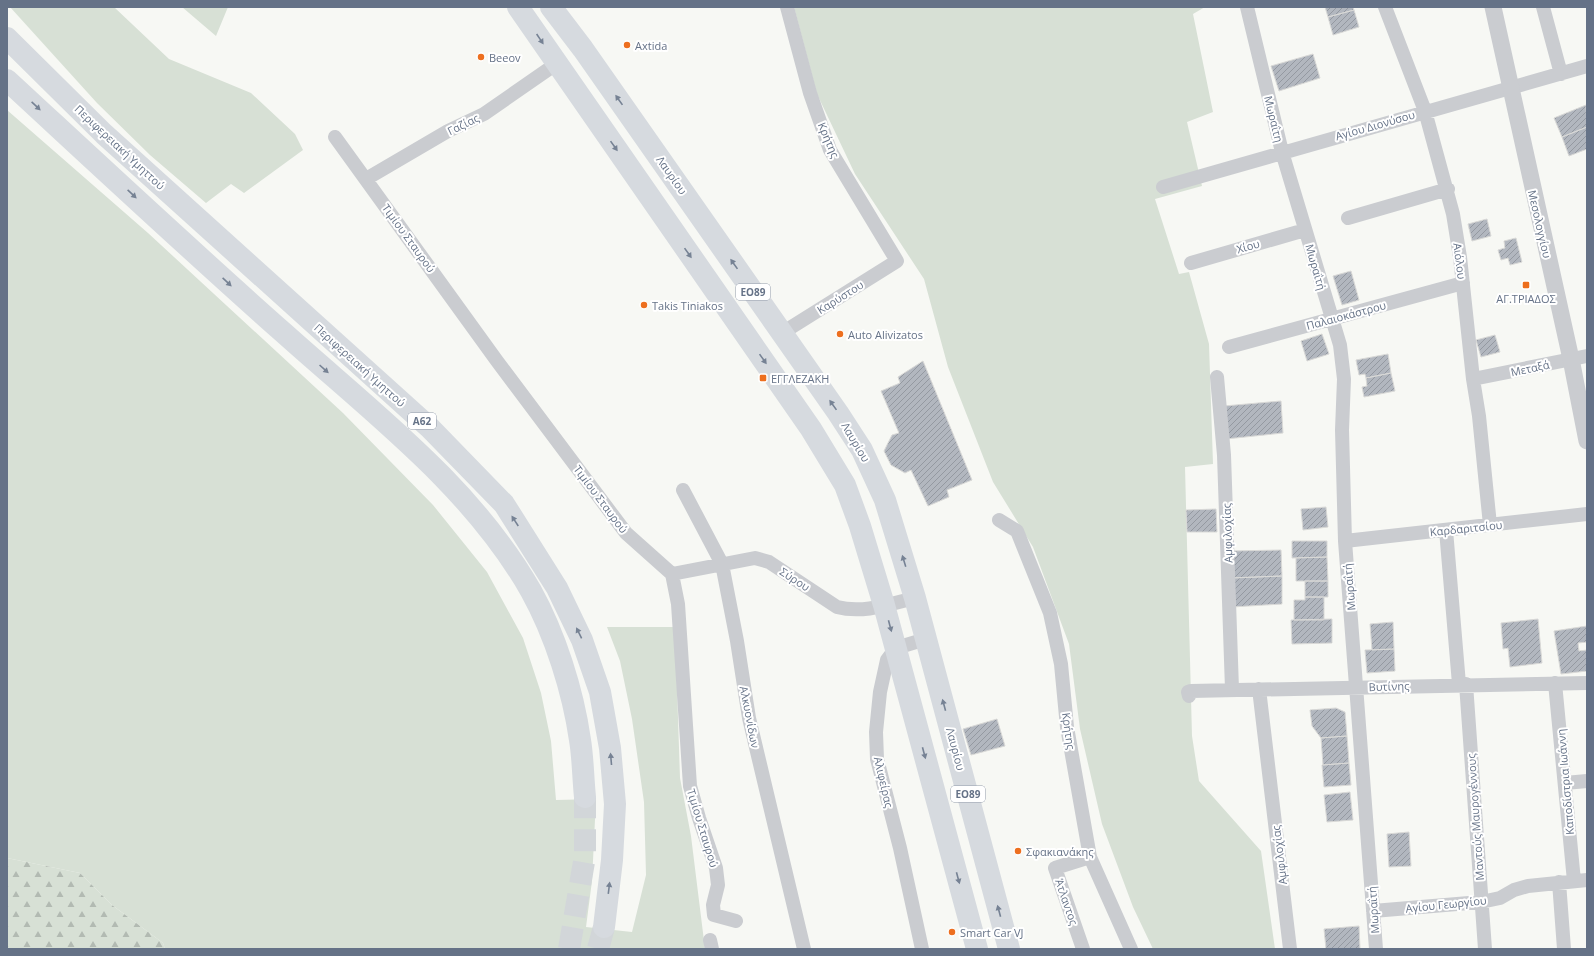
<svg xmlns="http://www.w3.org/2000/svg" width="1594" height="956" font-family="'Open Sans',sans-serif">
<defs>
<pattern id="forest-firs" width="22" height="20" patternUnits="userSpaceOnUse"><rect width="22" height="20" fill="#d7e0d5"/><path d="M5 1l3.5 6h-7zM16 11l3.5 6h-7z" fill="#b2bab2"/></pattern>
<pattern id="building-hatch" width="6" height="6" patternUnits="userSpaceOnUse"><rect width="6" height="6" fill="#b2b7bf"/><path d="M-1 1l2-2M0 6l6-6M5 7l2-2" fill="none" stroke="#9499a1"/></pattern>
</defs>
<rect width="100%" height="100%" fill="#f7f8f4"/>
<path fill="#d7e0d5" d="M10,7h104l55,52 82,34 44,41 8,16 -59,43 -13,-9 -25,19 -56,-48 -53,-52z
M182,7h46l-12,29z
M794,7h411l-12,7 20,98 -26,10 15,64 -47,13 24,75 10,-2 20,72 4,120 -28,3 7,269 7,45 62,70 14,98h-122l-20,-42 -31,-83 -22,-95 -11,-85 -36,-97 -40,-65 -45,-115 -24,-88 -69,-105 -38,-80z
M7,110l141,123 195,180 90,92 54,67 36,66 18,55 10,48 5,59 40,-1 -4,82 -6,46 46,5 14,-57 -2,-73 -12,-83 -12,-58 -13,-34h68l5,151 11,58 14,113h-540l-2,-6 -51,-38 -32,-32 -73,-15z"/>
<path fill="url(#forest-firs)" d="M7,858l73,15 32,32 51,38 2,6h-158z"/>
<path fill="url(#building-hatch)" stroke="#d9d9d7" d="M1325,7h28l1,3 -26,7z
M1354,10l5,17 -26,8 -5,-18z
M1313,54l7,24 -41,13 -8,-25z
M1586,105l1,22 -25,10 -8,-19z
M1587,127v22l-18,7 -7,-19z
M1487,219l4,17 -19,5 -4,-17z
M1516,238l6,24 -12,3 -2,-7 -7,2 -3,-10 7,-2 -1,-7z
M1351,271l8,29 -17,5 -9,-29z
M1322,334l7,20 -22,7 -6,-20z
M1495,335l5,17 -19,5 -5,-17z
M1388,354l3,19 -25,5 -1,-4 -6,1 -3,-15z
M923,361l49,119 -25,10 2,7 -21,9 -17,-36 -6,3 -14,-8 -7,-14 8,-16 7,-2 -18,-42 19,-8 -2,-6z
M1391,373l4,18 -31,6 -2,-10 5,-1 -1,-8z
M1281,401l2,32 -57,6 -2,-33z
M1326,507l2,20 -25,3 -2,-21z
M1216,509l1,23h-30l-1,-22z
M1292,541h35v16l-35,1z
M1281,550l1,26 -51,2 -1,-27z
M1327,557l1,24h-32v-23z
M1282,576v28l-50,3 -1,-29z
M1305,581h23v16h-23z
M1305,597h19v23h-30v-20h11z
M1332,619v24l-40,1 -1,-24z
M1538,619l4,44 -32,4 -2,-19 -5,1 -2,-26z
M1393,622l1,27 -22,1 -2,-26z
M1587,626v16l-9,1 1,8 8,-1v21l-26,3 -7,-43z
M1394,649l1,22 -28,2 -2,-23z
M1336,708l9,4 2,24 -26,2 -9,-12 -2,-16z
M997,719l8,27 -34,9 -8,-26z
M1347,736l2,27 -26,2 -2,-27z
M1349,763l2,22 -27,2 -2,-22z
M1350,792l3,28 -26,2 -3,-27z
M1409,832l2,34 -22,1 -2,-33z
M1359,926l1,23h-34l-2,-20z"/>
<g fill="none" stroke-linecap="round" stroke-linejoin="round">
<path stroke="#d2d6d9" stroke-width="22" stroke-dasharray="22 11" stroke-linecap="butt" d="M569,949l16,-93v-59
M598,949l6,-22"/>
<path stroke="#caccd0" stroke-width="14" d="M1247,7l35,145 58,193 4,34 -2,51 3,111 31,408
M1385,7l40,104 28,103 7,43 13,122 6,37 11,109
M1543,7l18,67
M335,137l162,224 129,172 46,41 6,30 12,182 9,32 17,50 2,17 -5,20 1,10 22,6
M366,179l82,-48 36,-17 72,-50
M1163,187l424,-121
M1348,218l100,-29
M1191,263l114,-33
M782,333l115,-72 -67,-111 -20,-57 -23,-86
M1229,347l234,-64
M1217,377l7,78 8,234
M1473,379l114,-23
M683,490l39,74 15,77 12,77 55,231
M999,520l18,11 33,82 11,51 6,63 23,130 41,92
M1446,530l13,154
M1345,541l242,-27
M672,574l83,-16 14,4 68,45c26,7 53,-3 78,-9
M1555,683l19,198
M1466,684l19,265
M1259,689l31,260
M1189,696l-1,-4 3,-1 396,-8
M1565,783l22,-2
M1559,882l5,67
M1373,911l108,-9 19,-4 14,-8 14,-4 59,-6
M710,940l2,9
M922,949l-22,-101 -23,-89 -1,-27 4,-40 7,-32 9,-12 30,-9
M1083,949l-28,-81 35,-11"/>
<path stroke="#caccd0" stroke-width="17" d="M1493,7l78,352 16,82"/>
<path stroke="#d6dadf" stroke-width="22" d="M518,7l293,422 34,56 15,41 24,79 93,344
M551,7l32,42 255,364 24,37 23,50 30,98 94,351"/>
<path stroke="#d6dadf" stroke-width="22" d="M7,38l97,96 326,294 74,76 53,84 25,52 18,52 10,56 5,56 -3,56 -8,67
M7,80c92,85 184,171 278,254 88,79 187,153 246,257 24,43 42,100 49,149 3,18 3,38 5,57"/>
</g>
<defs><path id="oneway-solid" d="M-6-.8H1V-3.2L6.5 0L1 3.2V.8H-6Z"/></defs>
<g fill="#768294">
<use href="#oneway-solid" transform="translate(540 39) rotate(56)"/>
<use href="#oneway-solid" transform="translate(619 100) rotate(-125)"/>
<use href="#oneway-solid" transform="translate(36 106) rotate(43)"/>
<use href="#oneway-solid" transform="translate(614 146) rotate(55)"/>
<use href="#oneway-solid" transform="translate(132 194) rotate(43)"/>
<use href="#oneway-solid" transform="translate(688 253) rotate(55)"/>
<use href="#oneway-solid" transform="translate(734 264) rotate(-125)"/>
<use href="#oneway-solid" transform="translate(227 282) rotate(43)"/>
<use href="#oneway-solid" transform="translate(763 359) rotate(55)"/>
<use href="#oneway-solid" transform="translate(324 369) rotate(42)"/>
<use href="#oneway-solid" transform="translate(833 405) rotate(-125)"/>
<use href="#oneway-solid" transform="translate(515 521) rotate(-123)"/>
<use href="#oneway-solid" transform="translate(904 561) rotate(-107)"/>
<use href="#oneway-solid" transform="translate(890 626) rotate(75)"/>
<use href="#oneway-solid" transform="translate(579 633) rotate(-116)"/>
<use href="#oneway-solid" transform="translate(944 705) rotate(-105)"/>
<use href="#oneway-solid" transform="translate(924 753) rotate(75)"/>
<use href="#oneway-solid" transform="translate(611 759) rotate(-95)"/>
<use href="#oneway-solid" transform="translate(958 878) rotate(75)"/>
<use href="#oneway-solid" transform="translate(609 888) rotate(-83)"/>
<use href="#oneway-solid" transform="translate(999 911) rotate(-105)"/>
</g>
<g fill="#ed6f1f" stroke="#fff" stroke-width="1.5">
<circle cx="627" cy="45" r="4"/>
<circle cx="481" cy="57" r="4"/>
<rect x="1522" y="281" width="8" height="8" rx="2"/>
<circle cx="644" cy="305" r="4"/>
<circle cx="840" cy="334" r="4"/>
<rect x="759" y="374" width="8" height="8" rx="2"/>
<circle cx="1018" cy="851" r="4"/>
<circle cx="952" cy="932" r="4"/>
</g>
<g text-anchor="middle" dominant-baseline="central" stroke-width="4" stroke-linejoin="round" paint-order="stroke">
<g fill="#fff" stroke="#939cab" stroke-width="1">
<rect x="736" y="284" width="34" height="16" rx="3"/>
<rect x="408" y="413" width="28" height="16" rx="3"/>
<rect x="951" y="786" width="34" height="16" rx="3"/>
</g>
<g font-size="10" font-weight="bold" fill="#657287">
<text x="753" y="292">ΕΟ89</text>
<text x="422" y="421">Α62</text>
<text x="968" y="794">ΕΟ89</text>
</g>
<g font-size="11" fill="#657287" stroke="#fff" text-anchor="start">
<text x="635" y="45">Axtida</text>
<text x="489" y="57">Beeov</text>
<text x="1526" y="298" text-anchor="middle">ΑΓ.ΤΡΙΑΔΟΣ</text>
<text x="652" y="305">Takis Tiniakos</text>
<text x="848" y="334">Auto Alivizatos</text>
<text x="771" y="378">ΕΓΓΛΕΖΑΚΗ</text>
<text x="1026" y="851">Σφακιανάκης</text>
<text x="960" y="932">Smart Car VJ</text>
</g>
<g font-size="11" fill="#657287" stroke="#fff">
<text transform="translate(1274 119) rotate(76)">Μωραΐτη</text>
<text transform="translate(463 124) rotate(-26)">Γαζίας</text>
<text transform="translate(1375 125) rotate(-16)">Αγίου Διονύσου</text>
<text transform="translate(829 140) rotate(67)">Κρήτης</text>
<text transform="translate(120 147) rotate(43)">Περιφερειακή Υμηττού</text>
<text transform="translate(672 175) rotate(55)">Λαυρίου</text>
<text transform="translate(1540 224) rotate(77)">Μεσολογγίου</text>
<text transform="translate(409 238) rotate(54)">Τιμίου Σταυρού</text>
<text transform="translate(1248 246) rotate(-16)">Χίου</text>
<text transform="translate(1460 261) rotate(83)">Αιόλου</text>
<text transform="translate(1316 267) rotate(74)">Μωραΐτή</text>
<text transform="translate(840 297) rotate(-32)">Καρύστου</text>
<text transform="translate(1346 315) rotate(-15)">Παλαιοκάστρου</text>
<text transform="translate(360 365) rotate(42)">Περιφερειακή Υμηττού</text>
<text transform="translate(1530 368) rotate(-12)">Μεταξά</text>
<text transform="translate(856 442) rotate(59)">Λαυρίου</text>
<text transform="translate(601 499) rotate(53)">Τιμίου Σταυρού</text>
<text transform="translate(1466 528) rotate(-6)">Καρδαριτσίου</text>
<text transform="translate(1227 533) rotate(-92)">Αμφιλοχίας</text>
<text transform="translate(795 579) rotate(33)">Σύρου</text>
<text transform="translate(1349 587) rotate(-95)">Μωραΐτή</text>
<text transform="translate(1389 686) rotate(-2)">Βυτίνης</text>
<text transform="translate(750 717) rotate(79)">Αλκυονίδων</text>
<text transform="translate(1069 731) rotate(82)">Κρήτης</text>
<text transform="translate(956 749) rotate(75)">Λαυρίου</text>
<text transform="translate(884 782) rotate(77)">Αλιφείρας</text>
<text transform="translate(1565 782) rotate(-95)">Καποδίστρια Ιωάννη</text>
<text transform="translate(1475 817) rotate(-94)">Μαντούς Μαυρογέννους</text>
<text transform="translate(703 828) rotate(73)">Τιμίου Σταυρού</text>
<text transform="translate(1279 855) rotate(-97)">Αμφιλοχίας</text>
<text transform="translate(1067 902) rotate(71)">Άτλαντος</text>
<text transform="translate(1446 904) rotate(-6)">Αγίου Γεωργίου</text>
<text transform="translate(1373 910) rotate(-94)">Μωραΐτή</text>
</g>
</g>
<rect width="1594" height="956" fill="none" stroke="#657287" stroke-width="16"/>
</svg>
